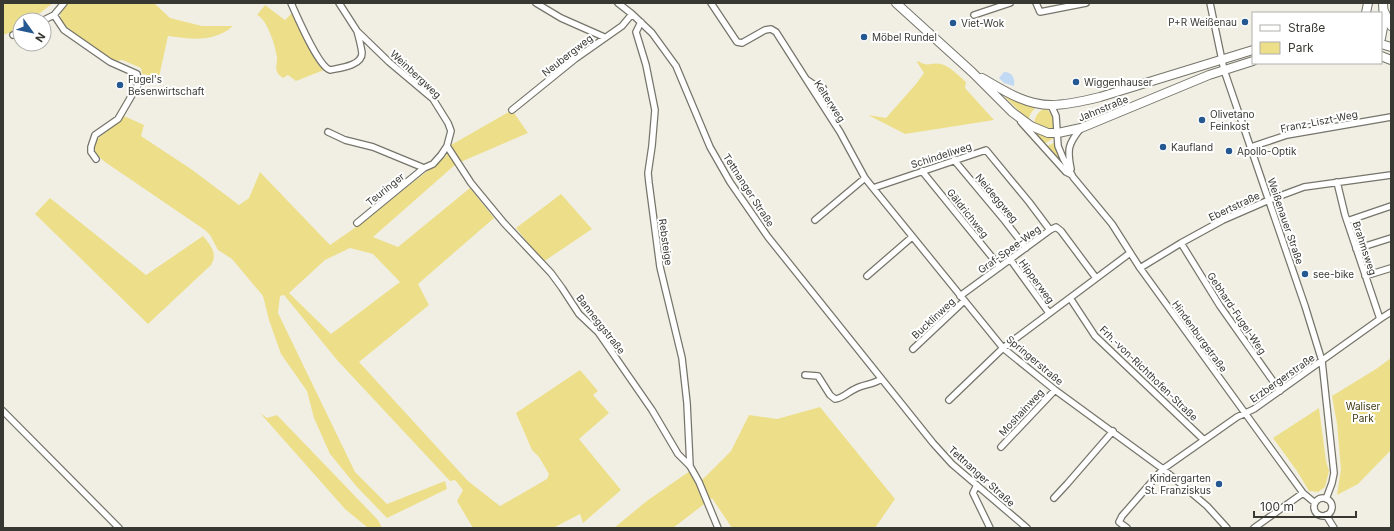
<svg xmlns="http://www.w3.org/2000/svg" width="1394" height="531" font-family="Inter,sans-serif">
<rect width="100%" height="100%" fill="#f1efe4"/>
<path fill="#eddf8a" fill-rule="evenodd" d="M3,3h50l-22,17h-11v9l-17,6z
M67,3h87l16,15 32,8h31c-20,17 -41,13 -65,10l-9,41 -17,-3 -1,-6 -19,-8 -12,2 -49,-40 -1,-11z
M265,5l20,15 7,-7 20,39 12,18 -28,11 -8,-6 -5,3c-10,-7 -6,-11 -6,-20 -1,-11 -10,-39 -20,-43z
M918,61c11,7 11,1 22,3 9,1 19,12 26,18l-1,6 29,32 -89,14 -37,-19 18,3 30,-34 8,-11 -7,-11z
M1000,92l36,15 -5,6 -3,7z
M1046,108c7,7 8,12 7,22l-14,-3 -5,-4c1,-7 5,-13 12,-15z
M512,110l16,23 -72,31 -83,73 25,10 72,-59 24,30 -76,66 11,21 -70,57 109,119 32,25 47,-27 2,-5 -10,-17 -7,-7 -16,-37 64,-43 18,21 -5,4 16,18 -30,26 42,51 -38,33 -3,-9 -27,14h-80l-16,-27 6,-11 -8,-10 -5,1 -113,-121 -53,-65 -4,1 -2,17 77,159 32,32 58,-23 2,8 -60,29 -30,-31 -27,-33 -16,-36 -7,-27 -26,-37 -12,-34 -6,-24 -31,-37 -14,-9 -8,-15 -5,-5 -100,-68c-8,-7 -12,-11 -10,-21l29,-25 20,9 -3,11 50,33 48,36 10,-7 11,-26 70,73 29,-20 86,-68 6,-12zM350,248l23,6 27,28 -69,52 -42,-41 36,-33z
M1036,133l18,3v2l-10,6z
M1054,143h3l1,9 3,11 -14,-17z
M561,194l31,35 -49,33 -27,-34z
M50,198l96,77 57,-39c8,10 15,17 8,29l-63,59 -113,-110z
M1391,358v92l-33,34 -21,11 4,-26 -4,-45 -5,-28 44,-27z
M820,407l75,92 -20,29h-143l-20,-30 -39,30h-59l34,-28 42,-29 10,11 31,-31 18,-36 28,4z
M1319,408l7,53 3,10 -4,16 -7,5 -9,-1 -12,-20 -24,-33z
M260,413l7,5 10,-3 101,105 4,8h-14l-23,-19z"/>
<path fill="#c2d9f4" d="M1004,72c9,0 11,7 10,14l-10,-3 -5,-5z"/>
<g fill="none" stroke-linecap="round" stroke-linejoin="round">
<defs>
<path id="minor" d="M291,3c6,13 27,63 39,67 9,-2 32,-4 32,-17 -1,-7 -3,-15 -5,-22
M536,3l25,15 43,19
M618,3l14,11 20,19 24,33 34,81 20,35 38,55 165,206 19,21 75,64
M711,3l26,39 5,1 23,-13 6,-1 5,3 30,47 7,5 10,4
M1036,3l4,9 46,-9
M1210,3l14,67 81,236 17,55 12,112 -2,10 -6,16
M54,15l10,15 46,32 27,12 2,9 -21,36 -23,16 -4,12v5l5,7
M974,15l36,-12
M44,20l10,-5 10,-12
M641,22l-5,10 10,33 9,45 -3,36 -4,27 1,10 11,84 22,91 5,45 3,63
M13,35l7,-3
M806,79l34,53 25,46 8,10 130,160 52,42 108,79 44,37 20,22
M1051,105l5,11 2,30 5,12 10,19 39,47 28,44 163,225 12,10
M512,110l63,-51 47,-33 10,-12
M1021,122l45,50 6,3
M328,132l17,8 28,7 51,21 9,-4 8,-9 6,-9 4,-15 -3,-8 -15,-24 -44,-37 -32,-31 -18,-28
M447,146l24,37 33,40 47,50 11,15 17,26 19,18 54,78 26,44 12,12 9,16 19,46
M1251,147l36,-12 104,-18
M954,160l51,61 21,27
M1071,169c-4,-20 -3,-25 10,-41
M922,171l78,96
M1337,182l8,33 35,104
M873,188l113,-38 43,52 21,28
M815,220l50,-42
M1347,221l44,-15
M357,223l67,-55
M1181,243l39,63 60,85
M1356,249l35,-11
M1010,259l39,54
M1140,268l41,-25 42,-23 46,-20 35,-13 87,-12
M867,276l45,-39
M1365,276l26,-8
M960,296l90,-66 6,-3 5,4 35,47
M1070,298l25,38 109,104
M913,349l51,-48
M805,375l13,1 12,19 5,4c7,0 13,-7 20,-10 8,-5 18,-4 26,-10
M949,400l54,-52 127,-95
M3,411l116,117
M1001,447l54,-57
M977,485l-4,8 17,35
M1054,498l13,-14 46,-53
M1314 507a9 9 0 1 1 18 0a9 9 0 1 1-18 0Z
M1326,515l8,13
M1127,528l-8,-6 3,-6 41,-47 74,-52 17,-8 126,-90 11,-7
M1254,528l49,-35"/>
<path id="secondary" d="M896,3l76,69 40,40 19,14 17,7h10l23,-5 128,-53 44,-14
M1384,11l7,15
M1381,44l10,3
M1381,56l10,4
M982,78c21,12 43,27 69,27 16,0 33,-4 49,-8l153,-47"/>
<path id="primary" d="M1366,13l2,-10
M1381,38l3,-16 -1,-19"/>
</defs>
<use href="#minor" stroke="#76756b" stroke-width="8"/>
<use href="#secondary" stroke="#76756b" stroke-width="10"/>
<use href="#primary" stroke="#76756b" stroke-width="10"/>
<use href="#minor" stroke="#fff" stroke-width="5.5"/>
<use href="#secondary" stroke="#fff" stroke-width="8"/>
<use href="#primary" stroke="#fff" stroke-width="8"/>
</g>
<g fill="#255891" stroke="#fff" stroke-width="1.5">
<circle cx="1245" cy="22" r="4"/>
<circle cx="953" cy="23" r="4"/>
<circle cx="864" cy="37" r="4"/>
<circle cx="1076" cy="82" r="4"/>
<circle cx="120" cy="85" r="4"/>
<circle cx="1202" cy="120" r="4"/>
<circle cx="1163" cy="147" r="4"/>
<circle cx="1229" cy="151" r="4"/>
<circle cx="1305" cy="274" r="4"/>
<circle cx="1219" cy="484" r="4"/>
</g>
<g text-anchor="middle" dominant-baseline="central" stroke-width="4" stroke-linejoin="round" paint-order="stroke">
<g font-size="10" fill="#383833" stroke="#fff" text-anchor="start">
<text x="1237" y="22" text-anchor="end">P+R Weißenau</text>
<text x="961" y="23">Viet-Wok</text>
<text x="872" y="37">Möbel Rundel</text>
<text x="128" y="79">Fugel's<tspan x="128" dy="12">Besenwirtschaft</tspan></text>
<text x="1084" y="82">Wiggenhauser</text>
<text x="1210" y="114">Olivetano<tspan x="1210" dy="12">Feinkost</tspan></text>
<text x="1171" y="147">Kaufland</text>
<text x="1237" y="151">Apollo-Optik</text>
<text x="1313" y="274">see-bike</text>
<text x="1211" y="478" text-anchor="end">Kindergarten<tspan x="1211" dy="12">St. Franziskus</tspan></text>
</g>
<g font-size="10" fill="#383833" stroke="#fff">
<text transform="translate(567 55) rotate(-38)">Neubergweg</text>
<text transform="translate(416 74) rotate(43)">Weinbergweg</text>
<text transform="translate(830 101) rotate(57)">Kelterweg</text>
<text transform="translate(1103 108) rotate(-22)">Jahnstraße</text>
<text transform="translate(1319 121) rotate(-11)">Franz-Liszt-Weg</text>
<text transform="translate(941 155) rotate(-18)">Schindeliweg</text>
<text transform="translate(385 189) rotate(-39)">Teuringer</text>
<text transform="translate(749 190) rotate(57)">Tettnanger Straße</text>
<text transform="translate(997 198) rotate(50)">Neideggweg</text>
<text transform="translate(1234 206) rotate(-25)">Ebertstraße</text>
<text transform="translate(968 213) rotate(51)">Gäldrichweg</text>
<text transform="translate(1286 221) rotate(71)">Weißenauer Straße</text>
<text transform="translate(666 242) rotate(82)">Rebsteige</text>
<text transform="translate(1365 248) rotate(72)">Brahmsweg</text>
<text transform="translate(1009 249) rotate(-36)">Graf-Spee-Weg</text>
<text transform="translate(1037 281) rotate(54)">Hipperweg</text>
<text transform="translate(1237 313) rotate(56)">Gebhard-Fugel-Weg</text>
<text transform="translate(933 318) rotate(-43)">Bucklinweg</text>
<text transform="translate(601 324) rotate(52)">Banneggstraße</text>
<text transform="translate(1200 336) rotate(54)">Hindenburgstraße</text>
<text transform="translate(1035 360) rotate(40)">Springerstraße</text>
<text transform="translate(1149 373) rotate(44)">Frh.-von-Richthofen-Straße</text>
<text transform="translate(1282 378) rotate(-35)">Erzbergerstraße</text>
<text transform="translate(1021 412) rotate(-47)">Moshainweg</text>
<text transform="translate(982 476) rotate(42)">Tettnanger Straße</text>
</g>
<g font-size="10" fill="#403912" stroke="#fff">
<text x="1363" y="406">Waliser<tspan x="1363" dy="12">Park</tspan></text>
</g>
</g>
<rect width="1394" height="531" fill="none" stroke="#383833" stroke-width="8"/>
<rect x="1252" y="12" width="130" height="52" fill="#ffffff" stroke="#afafad"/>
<rect x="1260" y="25" width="20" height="6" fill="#ffffff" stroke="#afafad"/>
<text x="1288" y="32" font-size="12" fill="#383833">Straße</text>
<rect x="1260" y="42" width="20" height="12" fill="#eddf8a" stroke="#afafad"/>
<text x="1288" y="52" font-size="12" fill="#383833">Park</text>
<g transform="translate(32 32) rotate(123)"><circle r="19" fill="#ffffff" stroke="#afafad"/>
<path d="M0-3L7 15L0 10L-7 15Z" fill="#255891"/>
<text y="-6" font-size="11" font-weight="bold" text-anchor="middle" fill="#383833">N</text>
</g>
<path d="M1254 511v6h102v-6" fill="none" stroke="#383833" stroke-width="2"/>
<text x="1260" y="511" font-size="12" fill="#383833" stroke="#ffffff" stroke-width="3" paint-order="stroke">100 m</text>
</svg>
